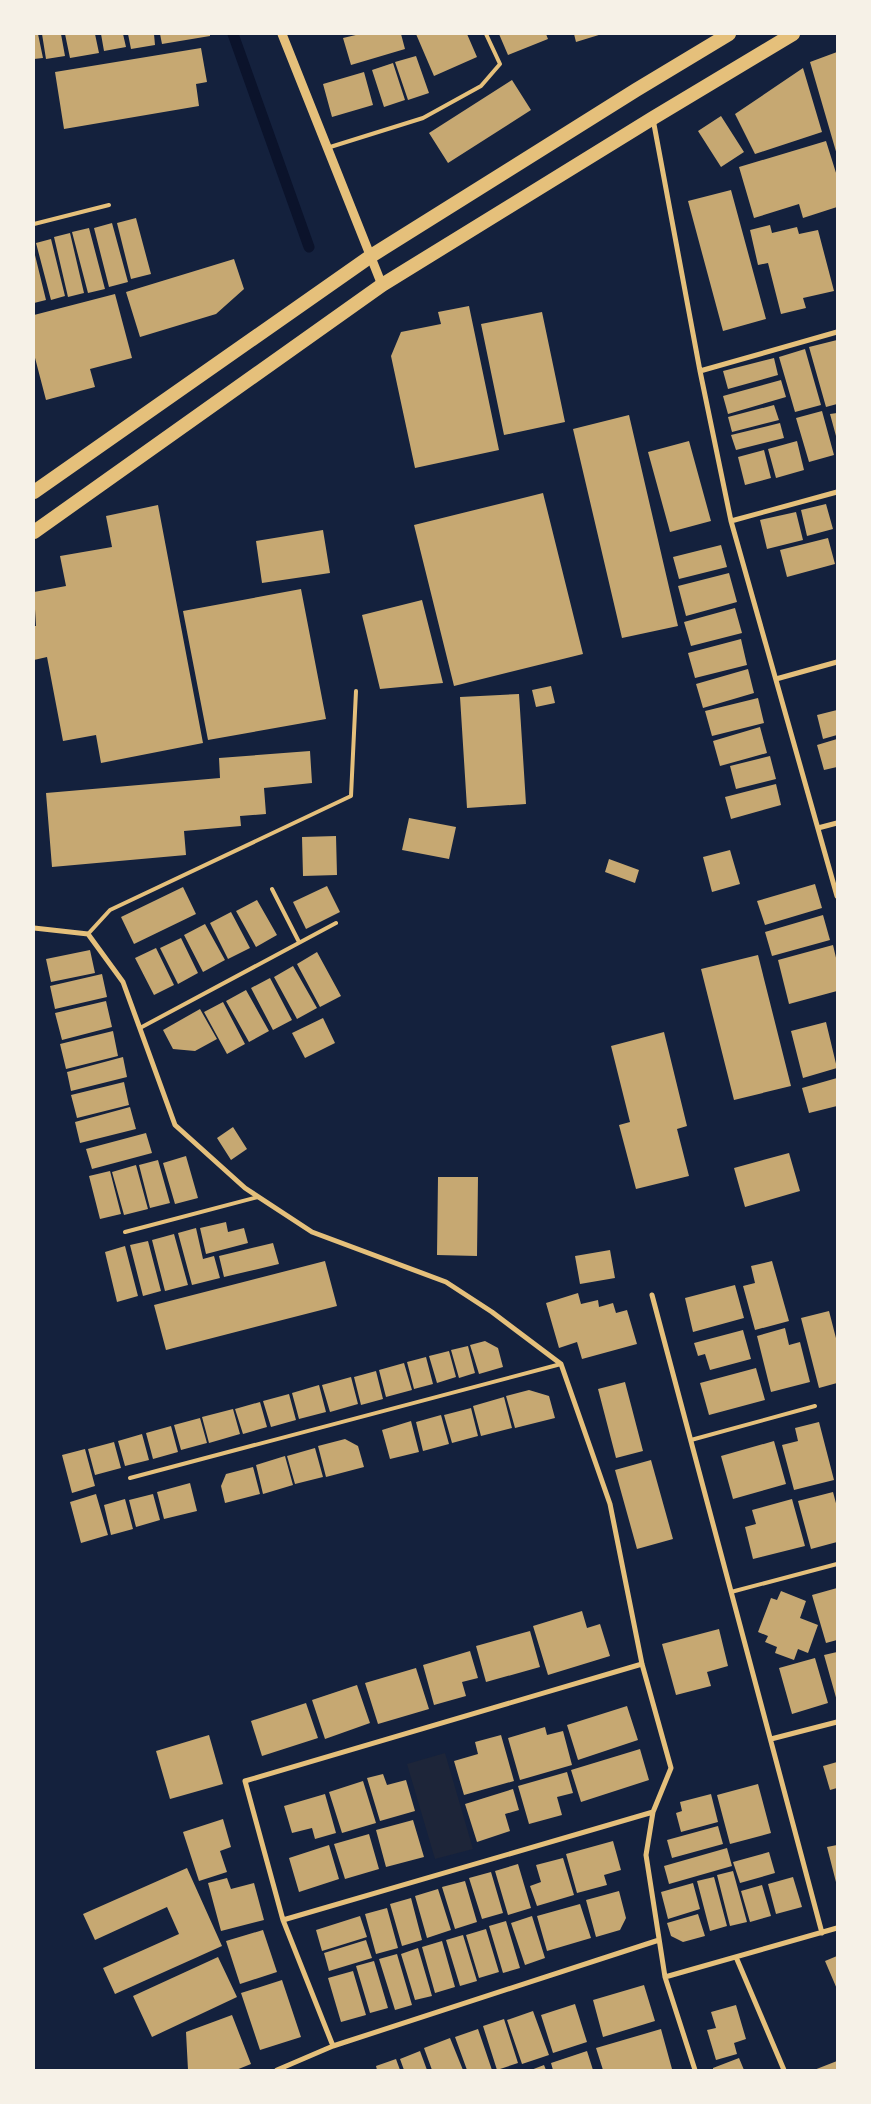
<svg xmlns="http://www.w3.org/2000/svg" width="871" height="2104" font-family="Lora,serif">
<rect width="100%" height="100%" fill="#14213d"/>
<path fill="#1d2539" d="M445,1753l28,96 -38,10 -28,-95z"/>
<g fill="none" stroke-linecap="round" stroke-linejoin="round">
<path stroke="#0b132b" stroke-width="11" d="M233,34l76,213"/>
</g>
<path fill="#c6a872" d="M34,34h4l5,24 -9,1z
M42,34h19l4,22 -19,3z
M65,34h30l4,19 -29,5z
M101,34h22l3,13 -22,4z
M128,34h26l1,11 -24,4z
M160,34h50v2l-48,8z
M360,34h41l4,15 -54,16 -8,-27z
M416,34h51l10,23 -43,19z
M499,34h47l2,5 -40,16z
M574,34h28l-26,8z
M201,48l6,34 -11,2 3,22 -135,23 -9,-57z
M837,52v103l-27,-93z
M416,56l13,37 -21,7 -13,-38z
M393,63l12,37 -21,7 -12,-37z
M803,68l19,64 -67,22 -20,-40z
M364,72l9,33 -41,12 -9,-33z
M512,80l19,30 -83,53 -19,-30z
M721,116l23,36 -23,15 -23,-36z
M826,141l11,35v31l-34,11 -4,-14 -45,14 -15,-51z
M731,190l35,129 -43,12 -35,-130z
M136,218l15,56 -20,5 -14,-56z
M112,223l16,59 -19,5 -15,-59z
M770,225l2,8 25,-6 2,7 19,-4 16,61 -31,7 3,10 -25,6 -13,-51 -10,2 -8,-35z
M89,228l16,61 -17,4 -16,-61z
M70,233l14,60 -16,4 -14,-60z
M51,239l14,57 -14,4 -15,-57z
M34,251l12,49 -12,3z
M234,259l10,30 -28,25 -76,23 -14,-45z
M115,294l17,64 -42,11 5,18 -49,13 -12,-46v-39z
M469,306l30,144 -84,18 -24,-112 10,-24 40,-8 -3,-12z
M542,312l23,110 -61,13 -23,-111z
M837,340v64l-11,3 -17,-60z
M805,349l16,56 -26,7 -16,-55z
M774,358l4,17 -50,14 -5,-18z
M781,380l5,17 -58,17 -5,-18z
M774,405l5,15 -47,12 -4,-15z
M822,411l12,44 -25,7 -13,-44z
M837,413v23h-1l-6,-22z
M629,415l49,211 -56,12 -49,-209z
M780,423l4,15 -48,12 -5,-15z
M689,441l22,80 -41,11 -22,-80z
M797,441l7,29 -28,8 -8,-29z
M764,450l7,28 -26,7 -7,-28z
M543,493l40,161 -129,32 -40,-161z
M826,504l7,25 -26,7 -6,-26z
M158,505l45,238 -102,20 -5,-28 -33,6 -16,-84 -13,3v-34h2l-2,-34 32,-6 -6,-30 52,-9 -6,-31z
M796,512l7,28 -36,9 -7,-29z
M323,530l7,43 -68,10 -6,-42z
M828,538l7,26 -48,13 -7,-27z
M721,545l6,22 -48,12 -6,-22z
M729,573l8,29 -51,14 -8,-30z
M301,589l25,130 -118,21 -25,-129z
M422,600l21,83 -63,6 -18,-74z
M735,608l7,25 -51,13 -7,-24z
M741,639l6,26 -52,13 -7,-25z
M748,669l6,24 -51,15 -7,-24z
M551,686l4,17 -19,4 -4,-17z
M519,694l7,110 -59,4 -7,-111z
M758,698l6,25 -52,13 -7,-25z
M837,710v25l-14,4 -6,-24z
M760,727l7,26 -47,13 -7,-25z
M837,739v28l-13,3 -7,-25z
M310,751l2,32 -48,5 2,26 -26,2 1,10 -57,5 2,24 -134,12 -6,-74 174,-15 -1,-20z
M770,756l6,23 -40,10 -6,-23z
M776,784l5,21 -50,14 -6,-22z
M409,818l47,9 -7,32 -47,-9z
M336,836l1,39 -34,1 -1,-39z
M730,850l10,34 -28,8 -9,-35z
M609,859l30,11 -4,13 -30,-11z
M815,884l7,24 -57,17 -8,-24z
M327,886l13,26 -34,17 -13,-27z
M183,887l13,27 -62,30 -13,-27z
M257,900l20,35 -21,12 -20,-36z
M231,912l19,36 -22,11 -18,-36z
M823,915l7,25 -58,16 -7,-24z
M205,924l20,36 -22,12 -19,-37z
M181,938l17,35 -20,11 -18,-36z
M833,945l4,17v29l-48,13 -11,-44z
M156,948l18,37 -20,10 -19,-37z
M90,950l5,23 -44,9 -5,-23z
M317,952l24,44 -21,11 -23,-43z
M758,955l33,131 -57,14 -33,-131z
M293,966l24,42 -20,11 -23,-42z
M102,974l5,23 -52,12 -5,-23z
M270,978l22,42 -19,10 -22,-42z
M246,990l23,41 -20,11 -23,-41z
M106,1001l6,26 -50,13 -7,-27z
M223,1002l22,42 -18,10 -23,-42z
M200,1009l17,30 -22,12 -22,-2 -10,-19z
M323,1018l12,25 -30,15 -13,-25z
M826,1022l11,46 -34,10 -12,-47z
M113,1031l5,25 -52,13 -6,-25z
M664,1032l23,94 -10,3 12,47 -53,13 -17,-64 11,-3 -19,-76z
M123,1057l4,20 -56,14 -4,-19z
M837,1078v28l-28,7 -7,-25z
M124,1082l5,23 -52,13 -6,-23z
M130,1107l6,22 -56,14 -5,-21z
M233,1127l14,22 -16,11 -14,-22z
M146,1133l6,20 -60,16 -6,-20z
M789,1153l11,38 -55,16 -11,-39z
M186,1156l12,42 -23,6 -12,-41z
M158,1160l12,43 -20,5 -11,-43z
M136,1165l12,44 -24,6 -12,-43z
M110,1171l11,43 -21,5 -11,-43z
M438,1177h40l-1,79 -40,-1z
M226,1222l2,10 16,-4 4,15 -42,11 -6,-26z
M196,1228l7,31 11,-3 6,22 -28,7 -14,-52z
M174,1234l14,51 -23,6 -13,-51z
M148,1241l13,50 -18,5 -13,-51z
M273,1243l6,21 -55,13 -5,-21z
M125,1246l13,50 -21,6 -12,-50z
M610,1250l5,28 -35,6 -5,-28z
M325,1261l12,45 -171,44 -12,-45z
M772,1261l17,60 -34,9 -12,-44 12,-3 -4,-17z
M735,1285l9,33 -51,14 -8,-34z
M578,1293l3,11 17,-4 1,7 14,-4 3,10 11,-3 10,34 -55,15 -5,-17 -18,6 -13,-45z
M829,1311l8,31v41l-18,5 -18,-70z
M785,1328l4,17 11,-3 10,40 -39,10 -14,-56z
M743,1330l8,29 -41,11 -5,-16 -7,2 -4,-13z
M485,1341l13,7 5,19 -24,7 -9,-29z
M468,1346l7,27 -16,5 -8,-28z
M449,1351l7,26 -19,6 -8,-27z
M426,1357l7,27 -19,5 -7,-27z
M404,1363l8,27 -26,7 -7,-27z
M756,1368l9,32 -56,15 -9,-32z
M376,1371l7,28 -22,6 -7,-28z
M351,1377l7,27 -28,8 -8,-27z
M625,1382l18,69 -27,7 -18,-69z
M319,1385l7,27 -27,7 -7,-26z
M529,1390l20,6 6,22 -40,10 -9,-32z
M289,1394l7,26 -25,7 -8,-26z
M504,1397l8,31 -31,8 -8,-30z
M260,1402l7,25 -24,7 -8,-25z
M471,1408l7,28 -26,7 -8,-28z
M233,1409l7,25 -31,9 -7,-26z
M441,1415l8,29 -26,7 -7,-29z
M200,1418l7,25 -26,7 -7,-25z
M411,1421l8,31 -29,7 -8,-29z
M819,1422l15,58 -40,10 -12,-45 16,-4 -3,-13z
M171,1426l7,26 -25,7 -7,-26z
M142,1434l7,26 -24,6 -7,-25z
M345,1439l13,7 6,21 -38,10 -8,-31z
M774,1441l12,43 -53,15 -12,-43z
M114,1442l7,26 -26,7 -7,-26z
M315,1448l8,29 -28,7 -8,-28z
M85,1449l10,37 -23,7 -10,-38z
M285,1456l8,29 -30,9 -7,-29z
M651,1460l22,79 -36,10 -22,-79z
M253,1467l7,27 -35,9 -4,-17 5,-12z
M190,1483l7,28 -33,8 -7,-27z
M833,1492l4,15v35l-26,7 -13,-48z
M96,1494l12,41 -27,8 -11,-41z
M153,1494l7,26 -24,7 -7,-27z
M125,1499l8,30 -22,6 -7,-30z
M792,1499l13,47 -52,13 -8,-32 11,-3 -4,-14z
M837,1588v52l-11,3 -14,-48z
M781,1591l25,10 -6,17 18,7 -10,28 -10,-4 -4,11 -19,-7 2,-6 -12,-5 3,-6 -10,-4 13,-34 6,2z
M582,1611l5,17 13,-4 10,32 -62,19 -15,-49z
M719,1629l9,37 -21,6 4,14 -35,9 -14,-51z
M530,1631l10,36 -54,15 -10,-36z
M470,1651l8,27 -16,4 4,14 -32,9 -11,-40z
M837,1652v49l-13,-46z
M815,1658l13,45 -36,11 -13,-46z
M416,1668l13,41 -51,15 -13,-41z
M357,1685l13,38 -45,16 -13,-39z
M306,1703l12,35 -56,18 -11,-35z
M627,1706l11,34 -60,20 -11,-35z
M545,1727l2,8 16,-4 9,34 -52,15 -12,-42z
M209,1735l14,49 -53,15 -14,-48z
M501,1735l13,46 -50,14 -10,-34 24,-7 -3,-12z
M640,1749l9,31 -68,22 -10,-32z
M837,1762v26l-7,2 -7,-24z
M567,1772l6,21 -16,4 5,18 -33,9 -11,-38z
M383,1774l4,11 19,-5 9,31 -35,10 -13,-43z
M363,1781l13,42 -34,10 -13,-41z
M758,1784l13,49 -41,11 -13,-49z
M513,1789l6,21 -14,4 5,17 -33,11 -12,-38z
M325,1794l11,39 -21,6 -3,-11 -20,5 -8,-27z
M711,1794l7,28 -37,10 -5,-19 6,-2 -2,-9z
M223,1819l8,28 -11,4 7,21 -28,9 -16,-49z
M413,1820l11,37 -38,10 -10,-37z
M718,1826l5,18 -51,14 -5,-18z
M369,1834l10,35 -34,10 -11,-35z
M613,1841l8,29 -17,5 3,10 -30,8 -11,-39z
M329,1845l10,34 -40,13 -10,-34z
M837,1845v41l-10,-39z
M727,1848l5,18 -63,18 -5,-18z
M769,1852l6,21 -35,10 -7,-21z
M563,1858l11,37 -37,11 -7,-20 11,-4 -5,-17z
M518,1864l13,44 -23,7 -13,-44z
M187,1868l35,78 -107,48 -12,-26 76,-34 -12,-27 -72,33 -12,-26z
M733,1871l14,51 -17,4 -13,-51z
M491,1872l12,41 -21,6 -13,-41z
M714,1877l13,49 -17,5 -13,-50z
M793,1877l9,30 -26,7 -8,-30z
M227,1878l4,11 23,-6 10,37 -43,11 -13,-48z
M465,1881l12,41 -22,7 -13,-42z
M693,1883l7,26 -32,10 -7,-27z
M762,1885l9,31 -21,6 -9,-31z
M438,1889l13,41 -24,8 -12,-42z
M619,1891l7,27 -6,12 -24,7 -10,-37z
M411,1898l11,42 -20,6 -12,-42z
M580,1904l11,34 -44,13 -10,-35z
M387,1908l11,40 -22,6 -11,-40z
M698,1914l7,22 -22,6 -12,-6 -4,-13z
M360,1916l7,21 -45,14 -6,-21z
M532,1916l13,42 -20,7 -14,-42z
M506,1921l14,47 -17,5 -14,-47z
M486,1929l13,43 -20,6 -13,-43z
M263,1930l14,42 -37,12 -14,-43z
M463,1935l14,46 -17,5 -14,-46z
M366,1940l6,18 -43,13 -5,-18z
M442,1941l13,46 -20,6 -13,-46z
M418,1948l14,48 -17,4 -14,-46z
M397,1954l15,51 -17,5 -16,-51z
M837,1956v33l-12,-28z
M218,1957l19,40 -85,40 -19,-41z
M374,1961l14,47 -18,5 -14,-47z
M353,1971l13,44 -25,7 -13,-44z
M282,1980l19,57 -41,13 -19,-57z
M644,1985l11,36 -52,16 -10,-37z
M575,2004l12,38 -34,11 -12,-38z
M736,2005l10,34 -12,4 3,11 -21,6 -9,-30 9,-2 -5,-16z
M533,2011l16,44 -27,9 -15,-44z
M232,2015l19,49 -15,6h-48l-2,-38z
M504,2019l14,44 -21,7 -14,-44z
M478,2029l14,41h-25l-12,-33z
M661,2029l11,40 -5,1h-64l-7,-22z
M450,2038l13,32h-31l-8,-22z
M420,2051l7,19h-23l-4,-11z
M587,2051l6,19h-40l-2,-7z
M739,2058l5,12h-31v-2z
M396,2059l4,11h-23l-1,-4z
M837,2061v9h-23z
M544,2065l2,5h-15z"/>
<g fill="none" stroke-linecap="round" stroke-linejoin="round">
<path stroke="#e5c07b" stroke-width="4" d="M327,148l96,-30 58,-32 19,-22 -14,-30
M34,224l75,-19
M272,889l27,53
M88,934l22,-24 241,-114 5,-105
M140,1028l196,-105
M125,1232l133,-35
M691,1440l124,-34
M130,1478l431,-114
M731,1592l106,-28"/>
<path stroke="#e5c07b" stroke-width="5" d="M653,119l47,252 31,150 106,375
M700,371l137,-39
M731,521l106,-29
M776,679l61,-17
M818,828l19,-5
M34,928l54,6 35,48 52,143 70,63 67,44 134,50 46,30 69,52 49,140 32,160 29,104 -18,44 -7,43 19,122 30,93
M652,1295l170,638
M771,1739l66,-17
M283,1920l370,-108
M736,1957l48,113
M665,1977l172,-49
M333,2046l-50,-126 -38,-139 397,-117
M277,2070l56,-24 326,-106"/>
<path stroke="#e5c07b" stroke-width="9" d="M282,34l100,251"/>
<path stroke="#e5c07b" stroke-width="14" d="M34,492l337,-236 265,-166 93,-56
M34,532l348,-247 271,-167 140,-84"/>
</g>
<rect width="871" height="2104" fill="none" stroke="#f6f1e7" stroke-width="70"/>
</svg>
